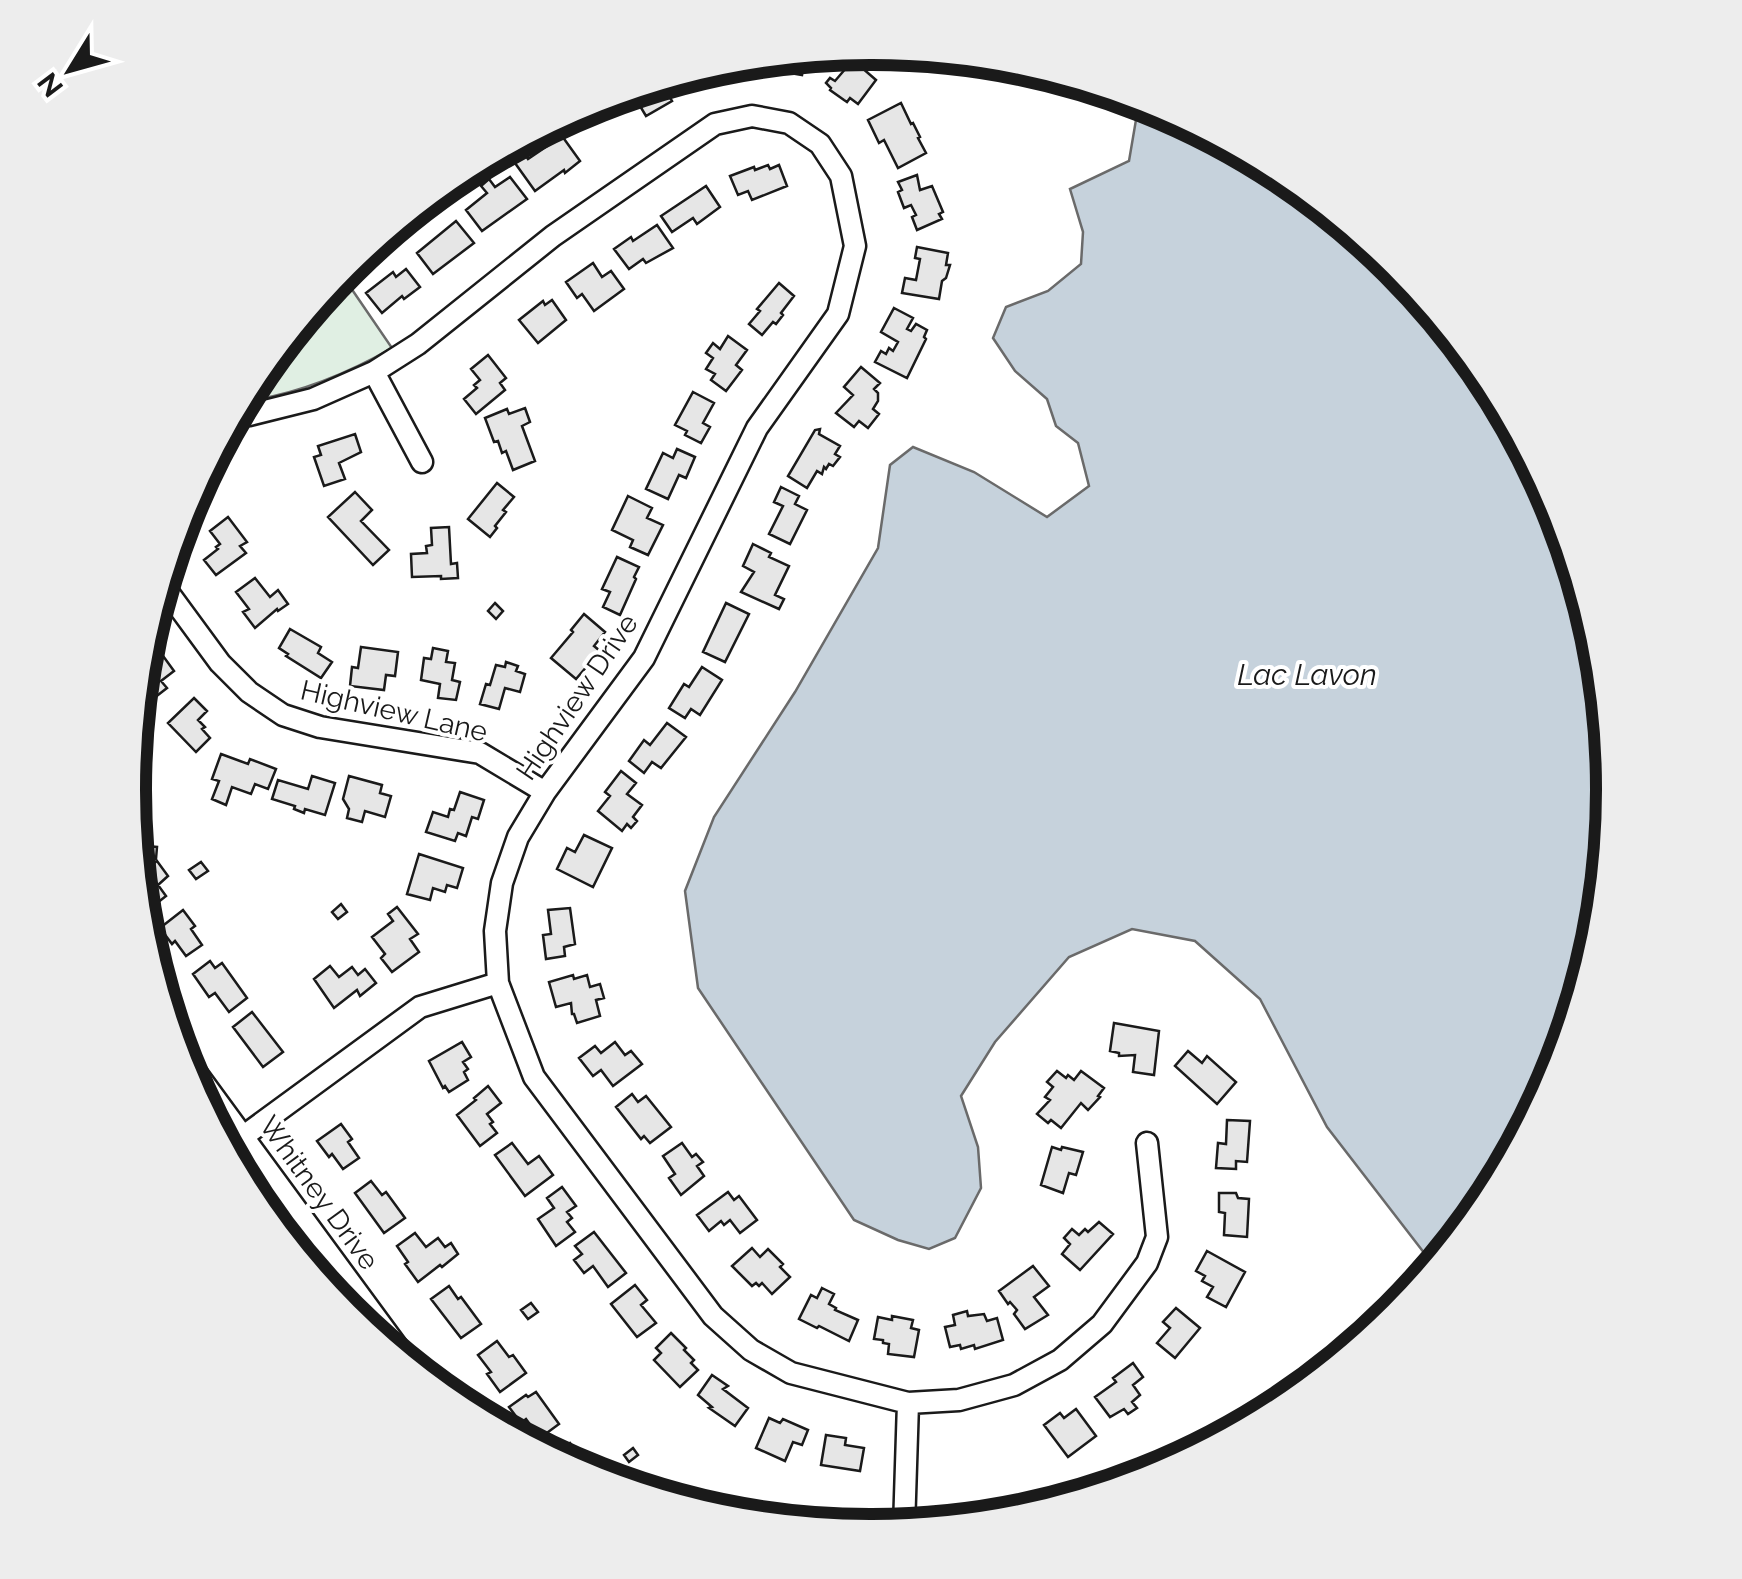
<svg xmlns="http://www.w3.org/2000/svg" width="1742" height="1579" font-family="Raleway,sans-serif">
<rect width="100%" height="100%" fill="#fff"/>
<path fill="#e0efe3" stroke="#6a6a6a" stroke-width="2.5" d="M340,272l52,76c-47,27 -98,47 -151,54l13,-25z"/>
<path fill="#c6d2dc" stroke="#6a6a6a" stroke-width="2.5" d="M1126,95l29,9 129,69 112,92 92,113 69,128 42,139 14,145 -14,145 -43,139 -68,128 -53,65 -108,-140 -67,-128 -65,-58 -63,-12 -63,28 -74,85 -34,54 17,51 3,41 -26,50 -26,11 -31,-9 -44,-20 -156,-232 -13,-97 29,-74 81,-125 83,-144 12,-83 23,-18 61,25 73,45 42,-31 -11,-43 -22,-17 -9,-27 -32,-28 -22,-33 13,-31 42,-16 33,-27 2,-32 -13,-43 59,-28 8,-47z"/>
<path fill="#e6e6e6" stroke="#1a1a1a" stroke-width="2.5" d="M803,54l-1,3 3,1 -3,17 -24,-4 1,-10 -4,-1v-3z
M853,60l23,20 -18,24 -8,-6 -3,4 -3,-2 -14,-10 1,-2 -5,-5 4,-5 5,3z
M716,65l3,8 -27,10 -4,-10z
M669,79l8,13 -8,4 3,5 -26,15 -15,-25z
M901,103l10,21 2,-1 7,14 -2,1 8,15 -28,15 -14,-28 -5,3 -11,-23z
M562,136l18,25 -15,12 -1,-3 -29,21 -20,-28 11,-7 2,3z
M768,165l2,4 9,-4 8,21 -35,14 -4,-9 -10,4 -8,-19 24,-9 1,3z
M917,175l3,15 12,-4 11,26 -4,2 3,5 -25,11 -5,-13 4,-2 -5,-10 -7,3 -6,-16 4,-2 -4,-8z
M510,177l17,22 -45,32 -16,-21 21,-17 -6,-7 8,-7 6,8z
M706,186l14,21 -23,17 -4,-6 -21,14 -11,-16z
M456,221l18,22 -41,31 -16,-21z
M657,225l16,23 -27,15 -3,-4 -14,10 -15,-20 17,-12 2,4z
M917,247l31,6 -2,12h4l-4,13 -4,3 -3,18 -37,-6 3,-15 11,2 4,-21 -5,-1z
M593,263l9,14 9,-6 13,18 -30,22 -12,-17 -5,4 -11,-16z
M406,269l14,18 -16,12 -2,-3 -20,17 -16,-20 27,-21 3,5z
M779,283l15,13 -13,17 2,2 -7,9 -3,-2 -11,13 -13,-11 11,-13 -3,-2z
M552,300l14,20 -28,23 -19,-23 24,-19 2,4z
M894,308l19,10 -6,11 4,2 5,-7 11,6 -3,7 2,2 -19,39 -32,-16 6,-11 5,3 3,-6 4,3 5,-9 -17,-10z
M728,336l19,14 -11,15 6,5 -16,21 -15,-11 4,-6 -9,-5 7,-11 -7,-5 7,-10 7,6z
M488,355l18,23 -6,5 5,7 -29,24 -12,-15 13,-11 -3,-3 6,-5 -9,-11z
M861,367l19,16 -6,6 4,4v8l-5,8 6,5 -11,14 -9,-7 -5,6 -18,-14 17,-18 -9,-8z
M693,392l21,11 -11,20 7,4 -9,16 -16,-8 2,-4 -12,-6z
M525,408l5,14 -8,4 13,35 -22,9 -7,-19 -4,2 -4,-12 -4,1 -9,-24 22,-9 2,5z
M820,429l-1,5 21,12 -5,8 5,3 -7,9 -4,-2 -3,5 -2,-2 -2,7 -5,-3 -10,17 -19,-12 27,-46z
M355,434l6,18 -22,11 6,16 -21,7 -10,-29 7,-2 -3,-9z
M677,449l18,8 -9,21 -7,-3 -11,24 -22,-10 17,-36 10,5z
M200,479l6,10 -5,4 6,8 -16,11 5,7 -17,11 7,-25z
M497,483l17,14 -11,13 3,2 -11,14 2,2 -7,9 -22,-18z
M781,487l18,9 -4,8 12,6 -17,34 -21,-10 14,-28 -9,-4z
M355,492l17,18 -11,11 28,29 -16,15 -45,-48z
M628,496l24,12 -5,10 16,7 -15,30 -18,-8 3,-7 -21,-10z
M228,517l19,25 -7,4 6,7 -30,22 -12,-15 14,-11 -2,-2 4,-3 -10,-13z
M449,527l2,37 6,-1 1,15 -17,1v-3l-29,1 -1,-23 16,-1 -1,-7 6,-1 -1,-17z
M753,544l18,9 -2,4 20,9 -14,29 9,4 -5,10 -38,-17 13,-20 -11,-6z
M617,557l22,10 -5,10 2,2 -16,36 -17,-8 7,-15 -8,-3z
M255,578l15,19 8,-7 10,14 -10,7 -1,-2 -22,19 -12,-16 6,-3 -13,-17z
M495,603l8,8 -7,8 -8,-8z
M726,603l23,11 -24,48 -22,-10z
M584,614l21,18 -11,14 6,5 -24,28 -25,-21 22,-26 -2,-2z
M290,629l31,18 -3,6 14,9 -11,16 -35,-22 2,-2 -9,-6z
M361,647l37,5 -3,24 -9,-1 -2,15 -34,-4 2,-19 6,1z
M433,648l15,3 -2,11 9,1 -3,17 8,2 -4,18 -18,-2 2,-14 -19,-4 3,-22 7,1z
M158,649l16,22 -13,10 6,7 -18,14 -10,-13 3,-27z
M506,662l12,4 -2,5 9,3 -5,18 -15,-4 -6,21 -19,-5 6,-20 4,1 6,-20 9,2z
M702,667l20,13 -22,35 -9,-6 -6,9 -16,-10 15,-24 5,3z
M194,698l13,13 -9,9 7,7 -3,2 8,9 -14,14 -28,-29z
M667,723l19,14 -25,31 -9,-6 -8,11 -15,-12 15,-21 6,5z
M221,754l27,10 2,-5 26,10 -8,20 -13,-5 -4,10 -19,-7 -6,18 -14,-6 7,-18 -7,-2z
M621,771l15,12 -9,11 15,11 -9,12 4,4 -6,7 -4,-4 -5,7 -24,-20 12,-15 -5,-4z
M312,776l23,7 -10,32 -20,-6 -1,4 -10,-4 1,-3 -23,-7 6,-19 30,9z
M349,776l33,9 -2,8 11,3 -6,21 -20,-6 -3,11 -15,-4 2,-9 -6,-10z
M460,792l24,8 -6,19 -6,-2 -6,19 -8,-3 -3,8 -29,-9 7,-20 15,5 2,-8 4,1z
M584,835l28,13 -19,39 -36,-18 10,-21 8,4z
M145,846l12,1 -1,12 -12,-1z
M419,854l44,14 -6,20 -10,-3 -2,7 -12,-4 -3,12 -23,-6z
M135,855l11,14 11,-8 11,15 -10,9 8,11 -19,15 -7,-9z
M201,862l7,9 -12,8 -7,-9z
M341,904l6,8 -9,7 -6,-7z
M397,907l21,27 -8,5 9,13 -27,20 -11,-14 4,-4 -13,-17 21,-16 -5,-7z
M570,908l5,36 -11,3 1,9 -19,3 -3,-24 8,-1 -3,-24z
M183,910l12,16 -4,3 11,16 -16,11 -11,-15 -3,3 -12,-16z
M210,961l5,7 7,-5 25,35 -18,14 -14,-19 -6,4 -16,-23z
M330,966l9,11 13,-10 6,8 7,-6 11,14 -16,13 -3,-6 -23,18 -20,-29z
M573,975l1,4 13,-4 3,12 10,-3 4,14 -8,2 4,16 -23,7 -3,-9h-2l-1,-11 -15,4 -7,-25z
M252,1012l31,40 -20,15 -30,-40z
M1114,1023l45,8 -5,44 -21,-3 2,-17 -16,1v-3l-9,-2z
M462,1042l9,15 -8,5 5,7 -4,3 4,8 -19,12 -4,-6 -2,2 -14,-27z
M615,1042l10,13 6,-4 11,13 -29,22 -12,-16 -8,6 -14,-18 16,-12 6,7z
M1188,1051l14,12 5,-7 29,26 -19,22 -42,-38z
M1057,1071l9,7 2,-3 6,5 7,-9 23,17 -6,8 2,1 -12,13 -7,-7 -20,25 -10,-8 -3,3 -11,-9 13,-14 -5,-3 8,-10 -6,-5z
M488,1086l13,17 -14,11 6,8 -3,2 7,9 -17,13 -23,-31 19,-15 -2,-2z
M632,1094l6,8 8,-6 25,31 -21,16 -6,-7 -3,3 -25,-32z
M1227,1120l23,1 -3,41 -11,-1v8l-20,-1 2,-25 8,1z
M341,1124l11,15 -4,3 11,16 -16,11 -11,-15 -3,3 -12,-16z
M512,1143l16,21 11,-8 14,19 -28,21 -30,-41z
M682,1143l10,14 4,-3 7,8 -6,4 7,10 -23,19 -12,-17 6,-4 -12,-18z
M1052,1147l9,3 1,-3 21,5 -7,23 -7,-2 -6,20 -22,-8z
M371,1181l11,14 4,-3 19,26 -21,15 -29,-40z
M562,1187l14,19 -9,6 5,6 -5,4 8,10 -19,14 -18,-27 16,-11 -7,-10z
M728,1192l6,8 5,-4 18,24 -17,13 -10,-13 -6,5 -3,-4 -12,10 -12,-16z
M1219,1193h17l2,5 11,1 -2,38 -23,-2 1,-22 -6,-1z
M1099,1222l14,12 -33,36 -18,-16 8,-10 -6,-6 8,-9 7,6 6,-6 3,3z
M594,1232l32,41 -18,14 -15,-21 -9,7 -10,-13 8,-6 -7,-8z
M415,1233l11,14 12,-9 7,9 6,-4 7,11 -16,13 -2,-2 -22,17 -13,-18 3,-2 -11,-16z
M752,1248l8,9 8,-8 15,15 -3,3 10,10 -18,17 -10,-11 -3,3 -3,-3 -4,3 -20,-20z
M1207,1251l38,21 -19,35 -19,-10 6,-10 -11,-6 3,-5 -9,-5z
M1033,1266l16,20 -15,11 14,18 -23,14 -11,-15 3,-4 -7,-8 -2,2 -9,-13z
M635,1285l12,15 -6,5 15,18 -19,14 -26,-33z
M449,1286l9,13 3,-2 20,27 -20,14 -30,-39z
M822,1288l12,6 -5,10 7,4 -1,2 23,10 -9,21 -30,-15 -2,2 -18,-9 12,-24 6,3z
M531,1303l7,9 -10,7 -7,-9z
M1176,1308l24,20 -25,30 -18,-15 13,-15 -7,-6z
M967,1311l1,5 16,-2 3,7 10,-3 6,22 -28,9 -1,-4 -13,4 -1,-4 -10,2 -5,-20 10,-2 -2,-10z
M892,1316l21,4 -2,8 8,2 -5,27 -26,-3 1,-10 -6,-1v-3l-9,-1 4,-22 14,3z
M671,1333l15,15 -2,2 10,10 -3,3 7,7 -18,17 -26,-27 7,-7 -5,-5z
M497,1341l12,16 4,-2 13,18 -26,19 -13,-18 4,-2 -13,-17z
M1133,1363l10,14 -10,8 7,10 -8,7 5,6 -9,6 -4,-5 -14,8 -15,-20 21,-15 -3,-4z
M712,1375l16,11 -5,3 25,19 -13,18 -26,-18 3,-1 -14,-12z
M536,1392l23,32 -19,14 -14,-19 -5,4 -12,-16 17,-12 2,2z
M1076,1409l20,27 -28,21 -24,-32 16,-12 4,5z
M769,1418l11,5 3,-4 25,11 -6,15 -9,-3 -8,19 -29,-13z
M826,1435l20,3 -1,7 19,3 -4,23 -39,-6z
M570,1443l12,16 2,-1 12,15 -4,4 -5,-2 -34,-18z
M633,1448l5,7 -9,7 -5,-7z
M817,1521l32,1v7l-33,-3z"/>
<g fill="none" stroke-linecap="round" stroke-linejoin="round">
<defs>
<path id="minor" d="M374,372l48,90
M233,416l16,-1 64,-16 61,-27 44,-28 135,-108 162,-112 37,-8 37,7 31,21 21,32 14,70 -17,68 -81,114 -113,230 -99,134 -27,45 -16,46 -7,48 3,52 36,94 179,239 38,34 40,23 117,30 51,-3 55,-15 46,-25 42,-36 45,-61 10,-26 -10,-94
M162,584l58,79 29,29 34,23 37,12 160,26 65,39
M178,1048l237,323
M226,1149l194,-142 78,-24
M904,1528l4,-125"/>
</defs>
<use href="#minor" stroke="#1a1a1a" stroke-width="25"/>
<use href="#minor" stroke="#fff" stroke-width="20"/>
</g>
<g text-anchor="middle" dominant-baseline="central" stroke-width="8" stroke-linejoin="round" paint-order="stroke">
<g font-size="28" fill="#1a1a1a" stroke="#fff">
<text transform="translate(577 697) rotate(-56)">Highview Drive</text>
<text transform="translate(394 711) rotate(13)">Highview Lane</text>
<text transform="translate(319 1193) rotate(54)">Whitney Drive</text>
</g>
<g font-size="30" font-style="italic" fill="#1a1a1a" stroke="#fff">
<text x="1307" y="674">Lac Lavon</text>
</g>
</g>
<path d="M0 0H1742V1579H0ZM870 65H872A724 724 0 0 1 1596 789V790A724 724 0 0 1 872 1514H870A724 724 0 0 1 146 790V789A724 724 0 0 1 870 65Z" fill="#ededed" fill-rule="evenodd"/>
<path fill="none" stroke="#1a1a1a" stroke-width="12" d="M870 65H872A724 724 0 0 1 1596 789V790A724 724 0 0 1 872 1514H870A724 724 0 0 1 146 790V789A724 724 0 0 1 870 65Z"/>
<g transform="translate(70 70) rotate(233)" stroke="#ffffff" stroke-width="8" paint-order="stroke">
<path d="M0-8L18 38L0 25L-18 38Z" fill="#1a1a1a"/>
<text y="-15" font-size="28" font-weight="bold" text-anchor="middle" fill="#1a1a1a">N</text>
</g>
</svg>
